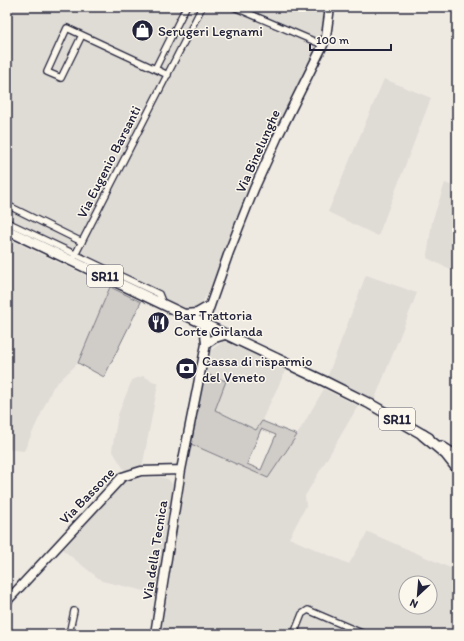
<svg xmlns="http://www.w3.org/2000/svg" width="464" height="641" font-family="Itim,sans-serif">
<rect width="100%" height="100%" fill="#eeeae2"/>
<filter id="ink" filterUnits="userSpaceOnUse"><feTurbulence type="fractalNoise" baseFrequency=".025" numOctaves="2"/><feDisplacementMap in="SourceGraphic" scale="8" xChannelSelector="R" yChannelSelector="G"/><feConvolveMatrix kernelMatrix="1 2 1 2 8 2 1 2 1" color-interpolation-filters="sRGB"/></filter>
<g filter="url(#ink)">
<path fill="#dfdbd5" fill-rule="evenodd" d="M7,7h321l-6,34 -103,231 -19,35 -6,3h-7l-180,-85z
M384,79l47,19 -53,138 -50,-24z
M445,183l12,5v85l-30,-15 5,-36z
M7,238l103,49 -32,76 -25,24 -29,64 -17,-2z
M366,275l51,18 -43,108 -47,-23z
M224,341l62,29 -29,60 -42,-20 -11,-37 3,-20z
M143,376l15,8 -16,84 -17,3 -13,-21 6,-35 14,-35z
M324,389l34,17 -53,90 1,10 -17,32 60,26 19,-32 89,39v63h-296l30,-190 77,34 29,-43zM406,583h24v24h-24z
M161,477l7,2 5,6 -15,109 -56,-13 -39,-31 57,-65 8,-5 12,-2z"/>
<path fill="#d0cdc9" stroke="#797882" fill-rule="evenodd" d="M110,287l31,15 -37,75 -26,-14z
M204,373l22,8 -11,29 41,20 6,-9 35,14 -29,43 -77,-34zM261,429l15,6 -15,35 -14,-6z"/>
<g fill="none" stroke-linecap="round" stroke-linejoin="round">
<defs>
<path id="street" d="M234,7l89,38
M82,35l-21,43 -14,-6 20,-44 101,47
M155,69l31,-62
M7,205l75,37
M7,222l152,72 4,10
M72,261l130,-254
M69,634l5,-23
M294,634l8,-20 6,-4 56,24"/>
<path id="secondary" d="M184,314l13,-1 12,-7
M206,344l9,-6 13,-4
M7,601l115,-124 19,-6 40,-1
M155,634l26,-164 25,-126 -2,-21 25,-71 25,-63 23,-51 46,-93 3,-8 4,-30"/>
<path id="primary" d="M7,230l319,152 44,22 59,34
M441,446l16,10"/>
<path id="highway" d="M423,435l23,19 11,14"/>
</defs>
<use href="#street" stroke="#22223b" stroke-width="8"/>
<use href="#secondary" stroke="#22223b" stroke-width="11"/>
<use href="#primary" stroke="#22223b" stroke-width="12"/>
<use href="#highway" stroke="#22223b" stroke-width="13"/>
<use href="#street" stroke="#fbf7ec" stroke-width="5.5"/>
<use href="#secondary" stroke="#fbf7ec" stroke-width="8"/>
<use href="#primary" stroke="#fbf7ec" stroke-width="9"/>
<use href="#highway" stroke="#fbf7ec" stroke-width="10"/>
</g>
</g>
<defs>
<symbol id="shop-disc" viewBox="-11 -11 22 22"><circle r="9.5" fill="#22223b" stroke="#fbf7ec"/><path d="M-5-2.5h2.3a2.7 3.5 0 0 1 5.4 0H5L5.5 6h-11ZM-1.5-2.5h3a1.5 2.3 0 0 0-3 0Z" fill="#fff"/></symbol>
<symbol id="restaurant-disc" viewBox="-11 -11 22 22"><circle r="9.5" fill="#22223b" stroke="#fbf7ec"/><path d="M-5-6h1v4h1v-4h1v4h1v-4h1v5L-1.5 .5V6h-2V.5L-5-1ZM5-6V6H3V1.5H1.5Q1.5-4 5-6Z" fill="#fff"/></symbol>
<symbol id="bank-disc" viewBox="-11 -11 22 22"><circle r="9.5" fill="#22223b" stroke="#fbf7ec"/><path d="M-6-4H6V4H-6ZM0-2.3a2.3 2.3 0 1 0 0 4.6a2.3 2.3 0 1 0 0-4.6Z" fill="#fff"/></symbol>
</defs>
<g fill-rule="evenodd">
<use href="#shop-disc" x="130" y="18" width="25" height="25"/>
<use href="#restaurant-disc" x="146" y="310" width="25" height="25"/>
<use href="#bank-disc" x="174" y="356" width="25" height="25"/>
</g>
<g text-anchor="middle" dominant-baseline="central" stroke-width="3" stroke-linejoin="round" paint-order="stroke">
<g fill="#fbf7ec" stroke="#636270" stroke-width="1">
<rect x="87" y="265" width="36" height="22" rx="3"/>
<rect x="379" y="408" width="36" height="22" rx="3"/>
</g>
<g font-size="13" font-weight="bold" fill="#22223b">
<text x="105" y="276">SR11</text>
<text x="397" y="419">SR11</text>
</g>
<g font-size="14" fill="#22223b" stroke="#fbf7ec" text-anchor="start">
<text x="158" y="31">Serugeri Legnami</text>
<text x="174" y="315">Bar Trattoria<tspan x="174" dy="16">Corte Girlanda</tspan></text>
<text x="202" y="361">Cassa di risparmio<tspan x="202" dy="16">del Veneto</tspan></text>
</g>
<g font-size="14" fill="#22223b" stroke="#fbf7ec">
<text transform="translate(258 151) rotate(-66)">Via Binelunghe</text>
<text transform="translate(109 162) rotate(-63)">Via Eugenio Barsanti</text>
<text transform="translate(87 496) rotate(-46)">Via Bassone</text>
<text transform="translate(155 550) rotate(-81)">Via della Tecnica</text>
</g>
</g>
<rect width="464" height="641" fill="none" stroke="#fbf7ec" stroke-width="24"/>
<rect x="12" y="12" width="440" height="617" fill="none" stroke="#22223b" stroke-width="1.5" filter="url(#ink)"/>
<g transform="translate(418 595) rotate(206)"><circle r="19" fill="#fbf7ec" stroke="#a4a2a5"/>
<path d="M0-3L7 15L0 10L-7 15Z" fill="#22223b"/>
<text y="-6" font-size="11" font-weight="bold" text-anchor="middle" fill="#22223b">N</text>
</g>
<path d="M310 44v6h81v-6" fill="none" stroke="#22223b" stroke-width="2"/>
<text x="316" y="44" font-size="12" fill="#22223b" stroke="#fbf7ec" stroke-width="3" paint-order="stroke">100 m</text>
</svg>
